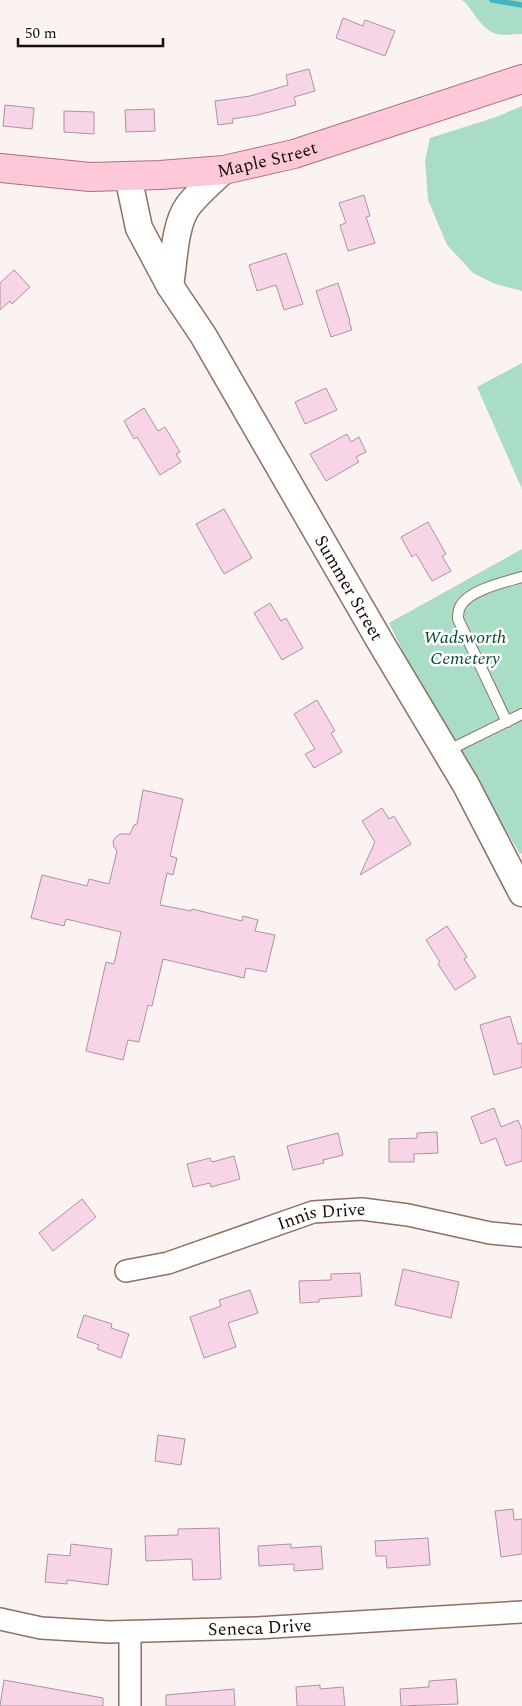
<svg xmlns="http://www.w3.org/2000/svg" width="522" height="1706" font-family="Spectral,serif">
<rect width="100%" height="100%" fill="#fbf3f1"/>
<path fill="#aaddc5" d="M462,0h60v34c-7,0 -18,2 -25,0 -17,-5 -23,-24 -35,-34z
M522,106v185l-27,-7 -22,-11 -26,-28 -19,-45 -3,-40 5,-22 66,-21z
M522,363v126l-45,-102z
M522,549v304l-2,1 -100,-167 -31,-64z"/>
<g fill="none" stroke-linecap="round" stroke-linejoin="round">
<path stroke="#45b5c0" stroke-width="5.5" d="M492,0l30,5"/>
</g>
<path fill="#f7d5e7" stroke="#b090a1" d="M343,18l20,8 2,-6 30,11 -10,25 -49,-18z
M309,69l6,22 -21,6 2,8 -38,10 -26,4 1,4 -15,2 -3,-24 35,-5 38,-11 -2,-10z
M5,105l29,3 -2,21 -29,-3z
M154,109l1,22 -29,1 -1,-22z
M64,111l30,1v22l-30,-2z
M364,195l6,21 -4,1 9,26 -27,8 -8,-26 6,-2 -7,-20z
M286,253l17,51 -19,6 -8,-25 -19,6 -8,-26z
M14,270l16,17 -18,17 -2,-3 -10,9v-27z
M338,283l12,38h-1l3,9 -21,7 -15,-46z
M326,388l11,22 -32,14 -10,-22z
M144,408l14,23 7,-4 15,25 -4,2 5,8 -21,13 -23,-38 -3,2 -10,-18z
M347,434l4,8 8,-5 7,15 -10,5 3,5 -33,19 -16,-27z
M224,509l28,49 -28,16 -28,-50z
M428,522l18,32 -4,2 9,15 -19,10 -16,-27 -4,3 -11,-20z
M270,603l11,18 5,-3 17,30 -21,12 -28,-47z
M317,700l18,31 -4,2 11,19 -28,16 -9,-14 10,-5 -21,-35z
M143,790l40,9 -13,57 7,2 -4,17 -6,-2 -7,32 31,6 1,-2 50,12 1,-5 15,4 -3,11 20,4 -9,37 -20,-4 -2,10 -81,-19 -11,47 -4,-1 -9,37 -11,-2 -5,20 -37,-9 20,-89 8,2 7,-32 -55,-13 -2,7 -33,-8 11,-43 45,11 2,-7 20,5 8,-33 -3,-4 -1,-6 3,-4 4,-3h10l4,-9 3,-1z
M382,808l7,11 5,-3 17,28 -51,31 15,-33 -13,-21z
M447,926l20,31 -3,2 12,18 -21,13 -17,-26 2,-2 -14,-22z
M510,1016l8,28 4,-1v24l-28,8 -14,-50z
M494,1108l7,19 17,-7 4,10v31l-16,5 -10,-28 -15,6 -10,-27z
M437,1132l1,21 -24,1v8h-25v-23l28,-1v-5z
M338,1133l5,22 -20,5 1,3 -31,7 -6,-24z
M234,1156l6,23 -29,8 -1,-4 -17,4 -6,-23 23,-6 2,4z
M82,1199l14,18 -43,34 -14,-18z
M403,1269l56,13 -8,36 -56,-13z
M360,1273l2,23 -43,3v3l-19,1 -1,-22 32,-1v-6z
M250,1290l8,23 -30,10 8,24 -32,11 -14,-41 31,-11 -2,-6z
M84,1315l28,9 -1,4 18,6 -8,24 -24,-9 2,-4 -22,-8z
M158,1435l27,4 -4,26 -26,-4z
M513,1509l1,11 8,-1v35l-21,3 -6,-46z
M219,1528l2,51 -28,1 -1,-21 -46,2 -1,-25 33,-1v-6z
M428,1538l2,27 -43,3 -1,-12h-10l-1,-15z
M71,1544l41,5 -4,36 -41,-5v4l-22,-2 3,-28 22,2z
M291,1544v4l30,-2 2,23 -29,2v-7l-35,2 -1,-20z
M456,1679l2,25 -57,2 -1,-17 29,-2v-6z
M4,1680l99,18v8h-103z
M320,1685v4l23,-2 2,19h-48l-1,-19z
M234,1689l1,17h-69v-11z"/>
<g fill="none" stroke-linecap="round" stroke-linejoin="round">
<defs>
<path id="service" d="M507,722l-49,-103c0,-4 0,-8 2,-12 8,-17 45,-25 62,-30
M447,751l75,-37"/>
<g id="minor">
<path id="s1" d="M126,1271l42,-8 145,-51 49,-3 46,6 82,18 32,3"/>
<path id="s2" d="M0,1619l41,9 68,4 148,-4 265,-16"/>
<path d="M130,1706v-74"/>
</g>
<g id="tertiary">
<path id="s3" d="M128,176l11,52 31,58 33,49 178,308 85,142 56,108"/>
<path d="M170,286c4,-23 4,-61 18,-80 10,-13 24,-25 36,-36"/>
</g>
<g id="primary">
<path id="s4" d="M0,168l90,9 70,-2 64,-5 70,-16 228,-75"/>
</g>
</defs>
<use href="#service" stroke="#8e6f63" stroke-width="12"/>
<use href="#minor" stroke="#8e6f63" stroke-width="24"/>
<use href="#tertiary" stroke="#8e6f63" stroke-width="29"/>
<use href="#primary" stroke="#ac6f7d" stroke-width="30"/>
<use href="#service" stroke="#fff" stroke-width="10"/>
<use href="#minor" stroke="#fff" stroke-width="21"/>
<use href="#tertiary" stroke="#fff" stroke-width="26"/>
<use href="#primary" stroke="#fdc8d7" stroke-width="28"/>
</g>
<g text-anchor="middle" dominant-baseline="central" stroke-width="5" stroke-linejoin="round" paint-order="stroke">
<g font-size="18" fill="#180d08" stroke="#fff">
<text stroke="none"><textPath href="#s4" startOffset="269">Maple Street</textPath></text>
<text stroke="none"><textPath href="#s3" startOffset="470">Summer Street</textPath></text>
<text stroke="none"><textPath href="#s1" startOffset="204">Innis Drive</textPath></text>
<text stroke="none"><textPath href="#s2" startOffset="261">Seneca Drive</textPath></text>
</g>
<g font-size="18" font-style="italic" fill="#004b33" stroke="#fff">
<text x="465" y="637">Wadsworth<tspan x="465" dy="21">Cemetery</tspan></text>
</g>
</g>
<path d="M18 38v8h145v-8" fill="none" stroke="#180d08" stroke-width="2.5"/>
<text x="25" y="38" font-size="15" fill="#180d08" stroke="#ffffff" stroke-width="4" paint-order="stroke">50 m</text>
</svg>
